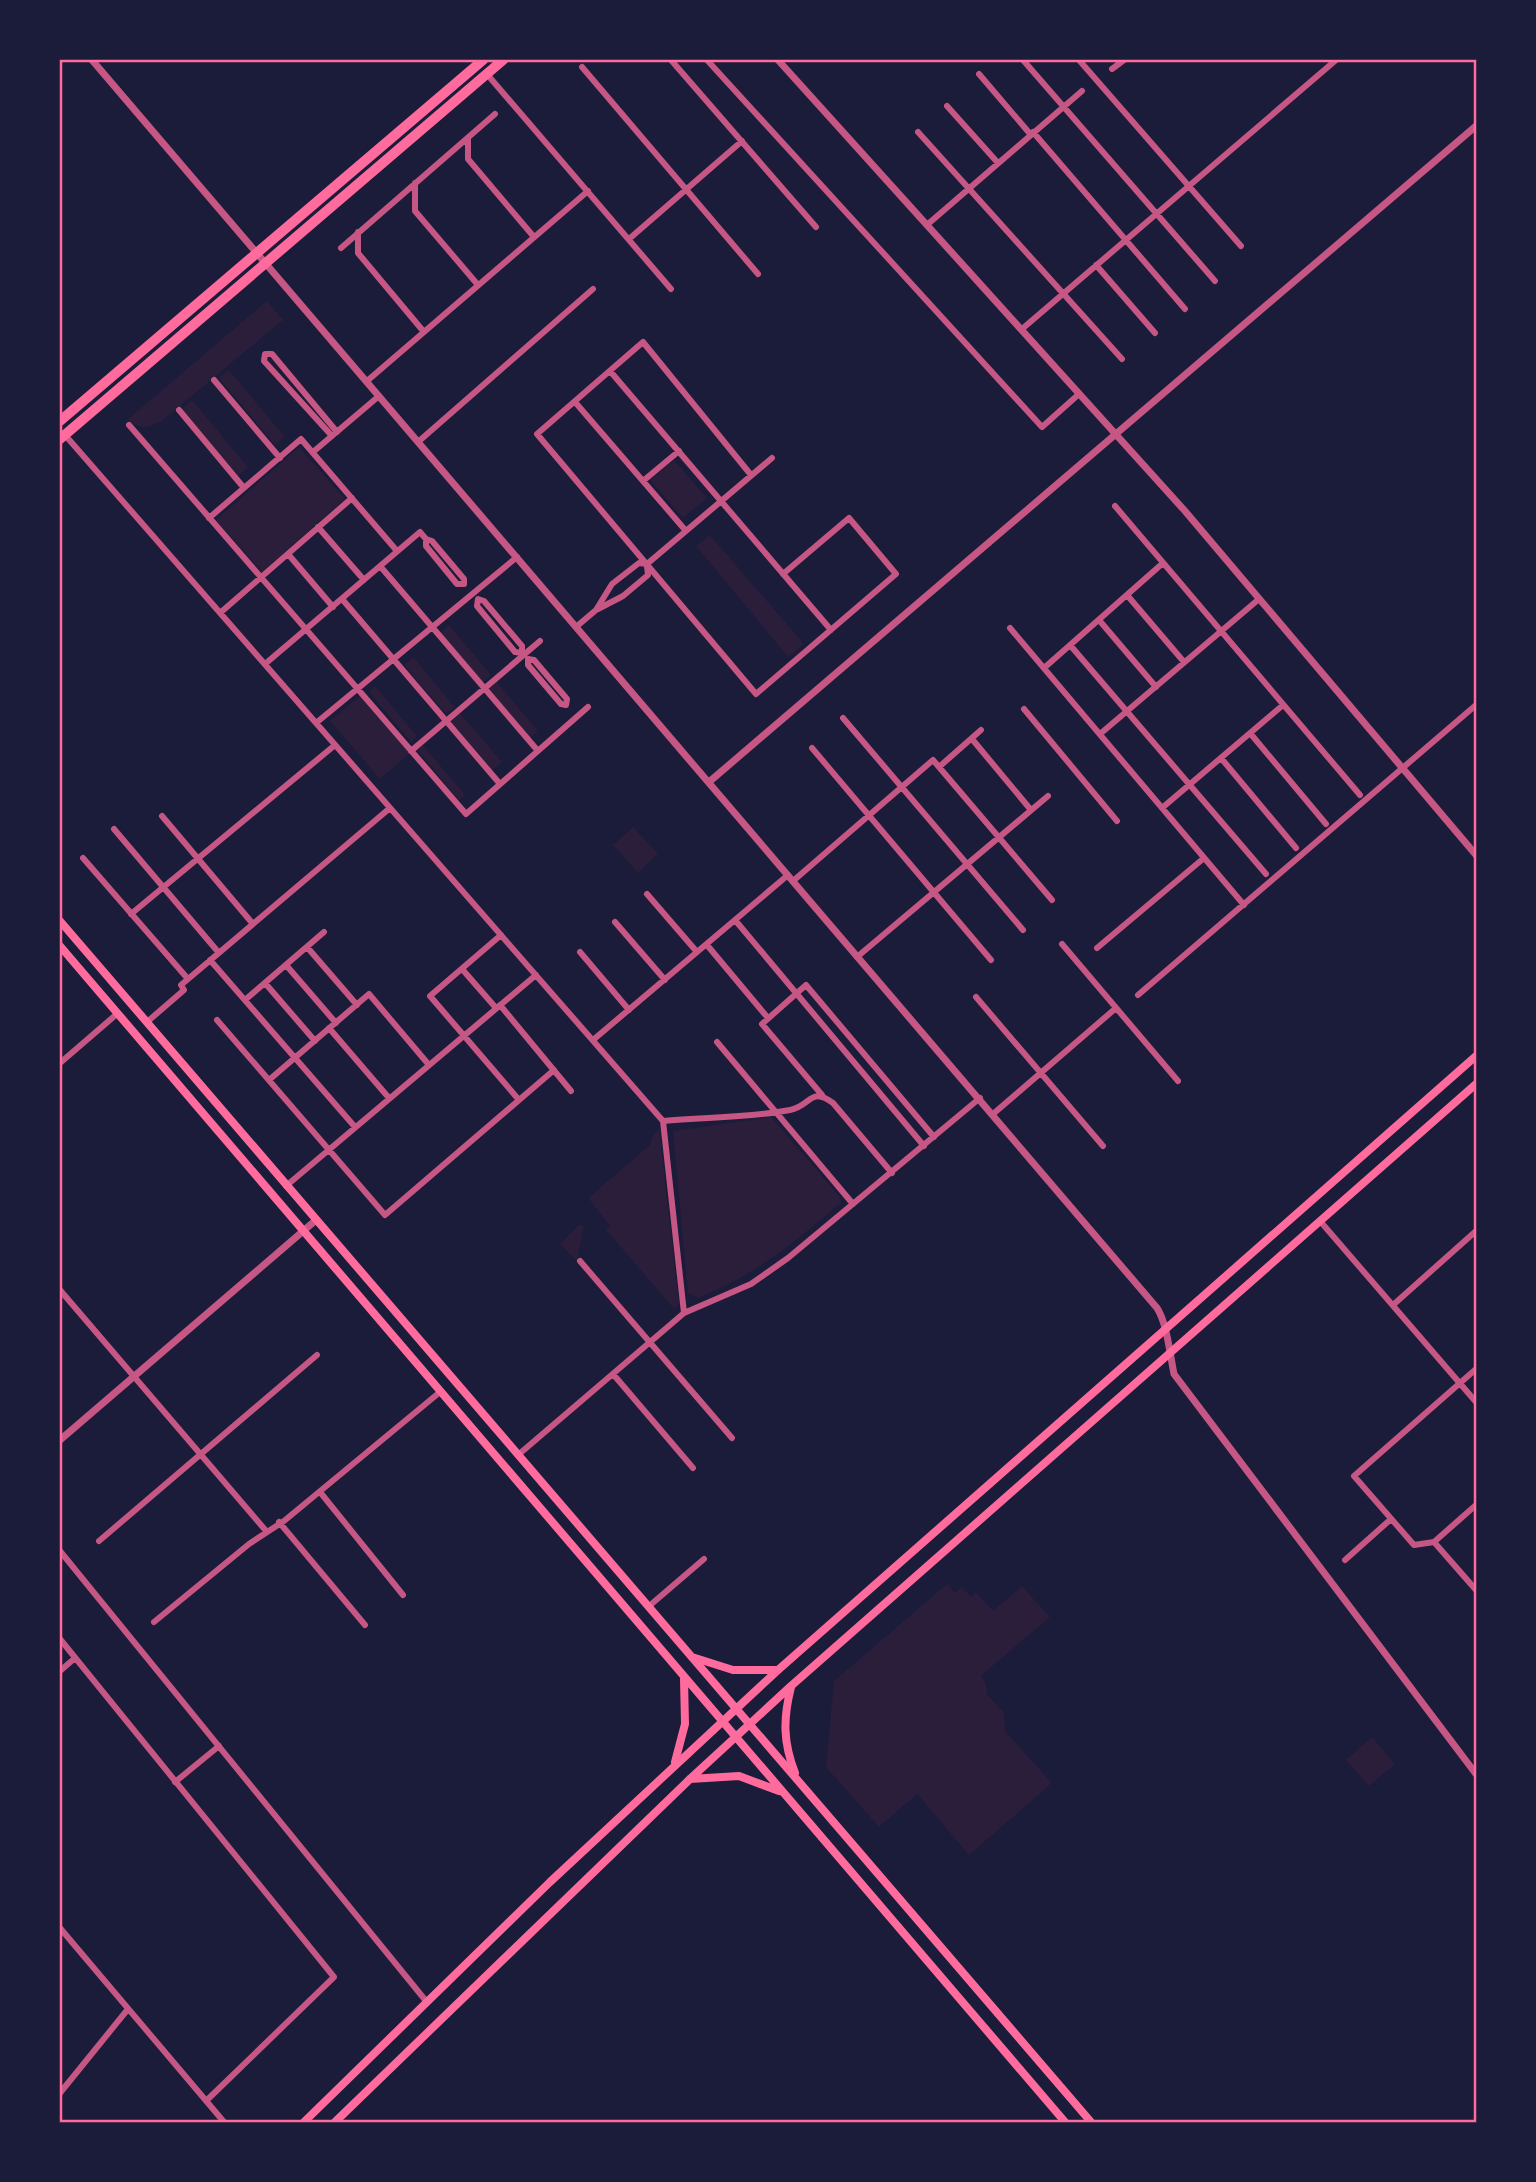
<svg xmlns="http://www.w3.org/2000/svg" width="1536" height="2182" font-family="'IBM Plex Sans',sans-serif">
<rect width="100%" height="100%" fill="#1b1b3a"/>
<path fill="#2a1e3b" d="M267,301l16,19 -120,100c-13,8 -24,11 -35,-1z
M229,370l56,67 -10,8 -56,-67z
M192,400l56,67 -10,9 -56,-67z
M299,447l46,52 -83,73 -46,-52z
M674,460l33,38 -24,20 -33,-38z
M710,535l94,109 -16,13 -92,-111z
M449,625l42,50 -9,8 -42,-50z
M413,657l42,50 -9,7 -42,-49z
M497,682l41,49 -9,8 -41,-49z
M375,686l42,50 -6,6 -42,-50z
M360,696l50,57 -30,26 -50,-58z
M460,713l42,49 -10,8 -41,-49z
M423,745l42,50 -6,5 -42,-50z
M633,827l25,27 -20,19 -25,-28z
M771,1117l69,80 1,6c-50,41 -82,70 -143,95l-10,-5 -15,-162z
M659,1129l20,175 -5,5 -68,-79 4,-4 -22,-28 62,-53 2,-8z
M579,1225l5,1 -7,35 -17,-17z
M947,1584l8,9 7,-6 9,10 5,-5 17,19 29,-25 28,31 -69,59 5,8 1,10 17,19 1,18 47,52 -83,72 -52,-61 -38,33 -53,-60 8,-86z
M1372,1737l23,27 -26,22 -23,-26z"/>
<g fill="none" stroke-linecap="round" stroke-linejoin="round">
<path stroke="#c65784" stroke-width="6" d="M671,60l145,167
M707,60l335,367 37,-33
M1023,60l192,221
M1079,60l162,186
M582,67l176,207
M1112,69l12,-9
M486,73l185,216
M979,74l52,61
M947,106l51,57
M918,132l204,227
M1033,132l152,177
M468,138v21l66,78
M415,183v28l63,74
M928,224l154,-133
M358,232v21l66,79
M629,239l113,-98
M341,248l154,-134
M1096,265l59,68
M1022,329l314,-269
M610,371l221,259
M214,380l66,78
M367,381l221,-190
M575,402l111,129
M179,410l65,78
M129,425l337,389 122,-107
M65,435l598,686 21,192
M332,436l-68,-75 1,-7h7l65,78
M418,442l175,-153
M313,452l66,-56
M751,475l-108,-133 -106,92 219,260 140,-120 -47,-56 -66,56
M643,481l36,-30
M1115,506l245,289
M209,518l92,-79 96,112
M318,527l46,53
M426,539l6,2 32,38v5h-7l-31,-38z
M288,554l45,53
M380,566l158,185
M1127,595l57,67
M342,599l158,185
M478,599l6,2 38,45v7l-7,-1 -38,-46z
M598,609l25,-13 25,-21 -1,-9
M220,613l132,-115
M1099,620l57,67
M576,627l20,-17 16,-26 27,-21 8,1 125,-106
M1010,628l234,277
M1070,645l196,229
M528,659l6,1 33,39 -1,6 -5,-1 -33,-39z
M265,664l155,-132 6,7
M1044,668l119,-105
M1024,709l93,112
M843,718l180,212
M316,723l201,-166
M1250,733l76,91
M1100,734l159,-135
M972,739l59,71
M812,748l179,212
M411,751l129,-110
M1221,758l75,90
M939,767l113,133
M1162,808l121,-103
M162,816l91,108
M114,829l105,124
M83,858l105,121
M793,881l140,-121 6,7 42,-37
M647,894l50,58
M131,914l204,-169
M735,920l189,226
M615,922l50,58
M501,935l-71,61 89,104
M1062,944l116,137
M707,945l61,73
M307,947l50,58
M1097,948l107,-90
M580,952l49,58
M857,957l191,-161
M210,960l145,167
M286,965l50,58
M462,969l34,39
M265,983l50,58
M1138,995l338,-290
M976,997l127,149
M245,1000l79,-68
M500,1005l71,86
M217,1020l168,195 169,-145
M147,1022l37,-32 -3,-5 209,-177
M329,1028l60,70
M593,1040l195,-165
M717,1042l136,162
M60,1063l58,-50
M269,1080l100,-86 60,71
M822,1095l-60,-71 44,-39 128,152
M993,1114l123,-106
M663,1121c42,-4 86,-3 127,-11 21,-4 20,-24 43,-7l59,70
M286,1186l250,-211
M1320,1221l156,181
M580,1261l152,177
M60,1290l207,242
M1393,1305l83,-74
M613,1374l80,94
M518,1455l166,-142 67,-29 37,-26 192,-160
M320,1492l83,103
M279,1522l86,103
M99,1541l218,-186
M1434,1542l-20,3 -60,-69 122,-107
M1434,1542l42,48
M1434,1542l42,-37
M60,1551l366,450
M1345,1560l46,-41
M648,1607l56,-48
M154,1622l95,-78 35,-23 156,-129
M60,1639l274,338 -128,124
M60,1671l15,-13
M175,1782l44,-36
M60,1928l164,194
M60,2093l68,-84"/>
<path stroke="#c65784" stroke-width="7" d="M92,60l1065,1248c10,15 13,47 17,66l302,400
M778,60l407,451 291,344
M709,782l767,-656
M60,1440l256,-220"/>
<path stroke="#ff6b9d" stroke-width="8" d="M60,921l1031,1201
M60,946l1005,1176
M692,1657l41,13h45
M791,1687c-8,32 -8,55 4,86
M675,1762l10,-38 -1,-45
M690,1779l49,-3 40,15
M304,2122l246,-240 228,-212 698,-614
M335,2122l355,-343 101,-93 685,-602"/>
<path stroke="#ff6b9d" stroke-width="10" d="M60,421l423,-361
M60,439l443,-379"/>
</g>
<rect width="1536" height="2182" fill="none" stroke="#1b1b3a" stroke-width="122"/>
<rect x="61" y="61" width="1414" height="2060" fill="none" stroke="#ff6b9d" stroke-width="2.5"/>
</svg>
